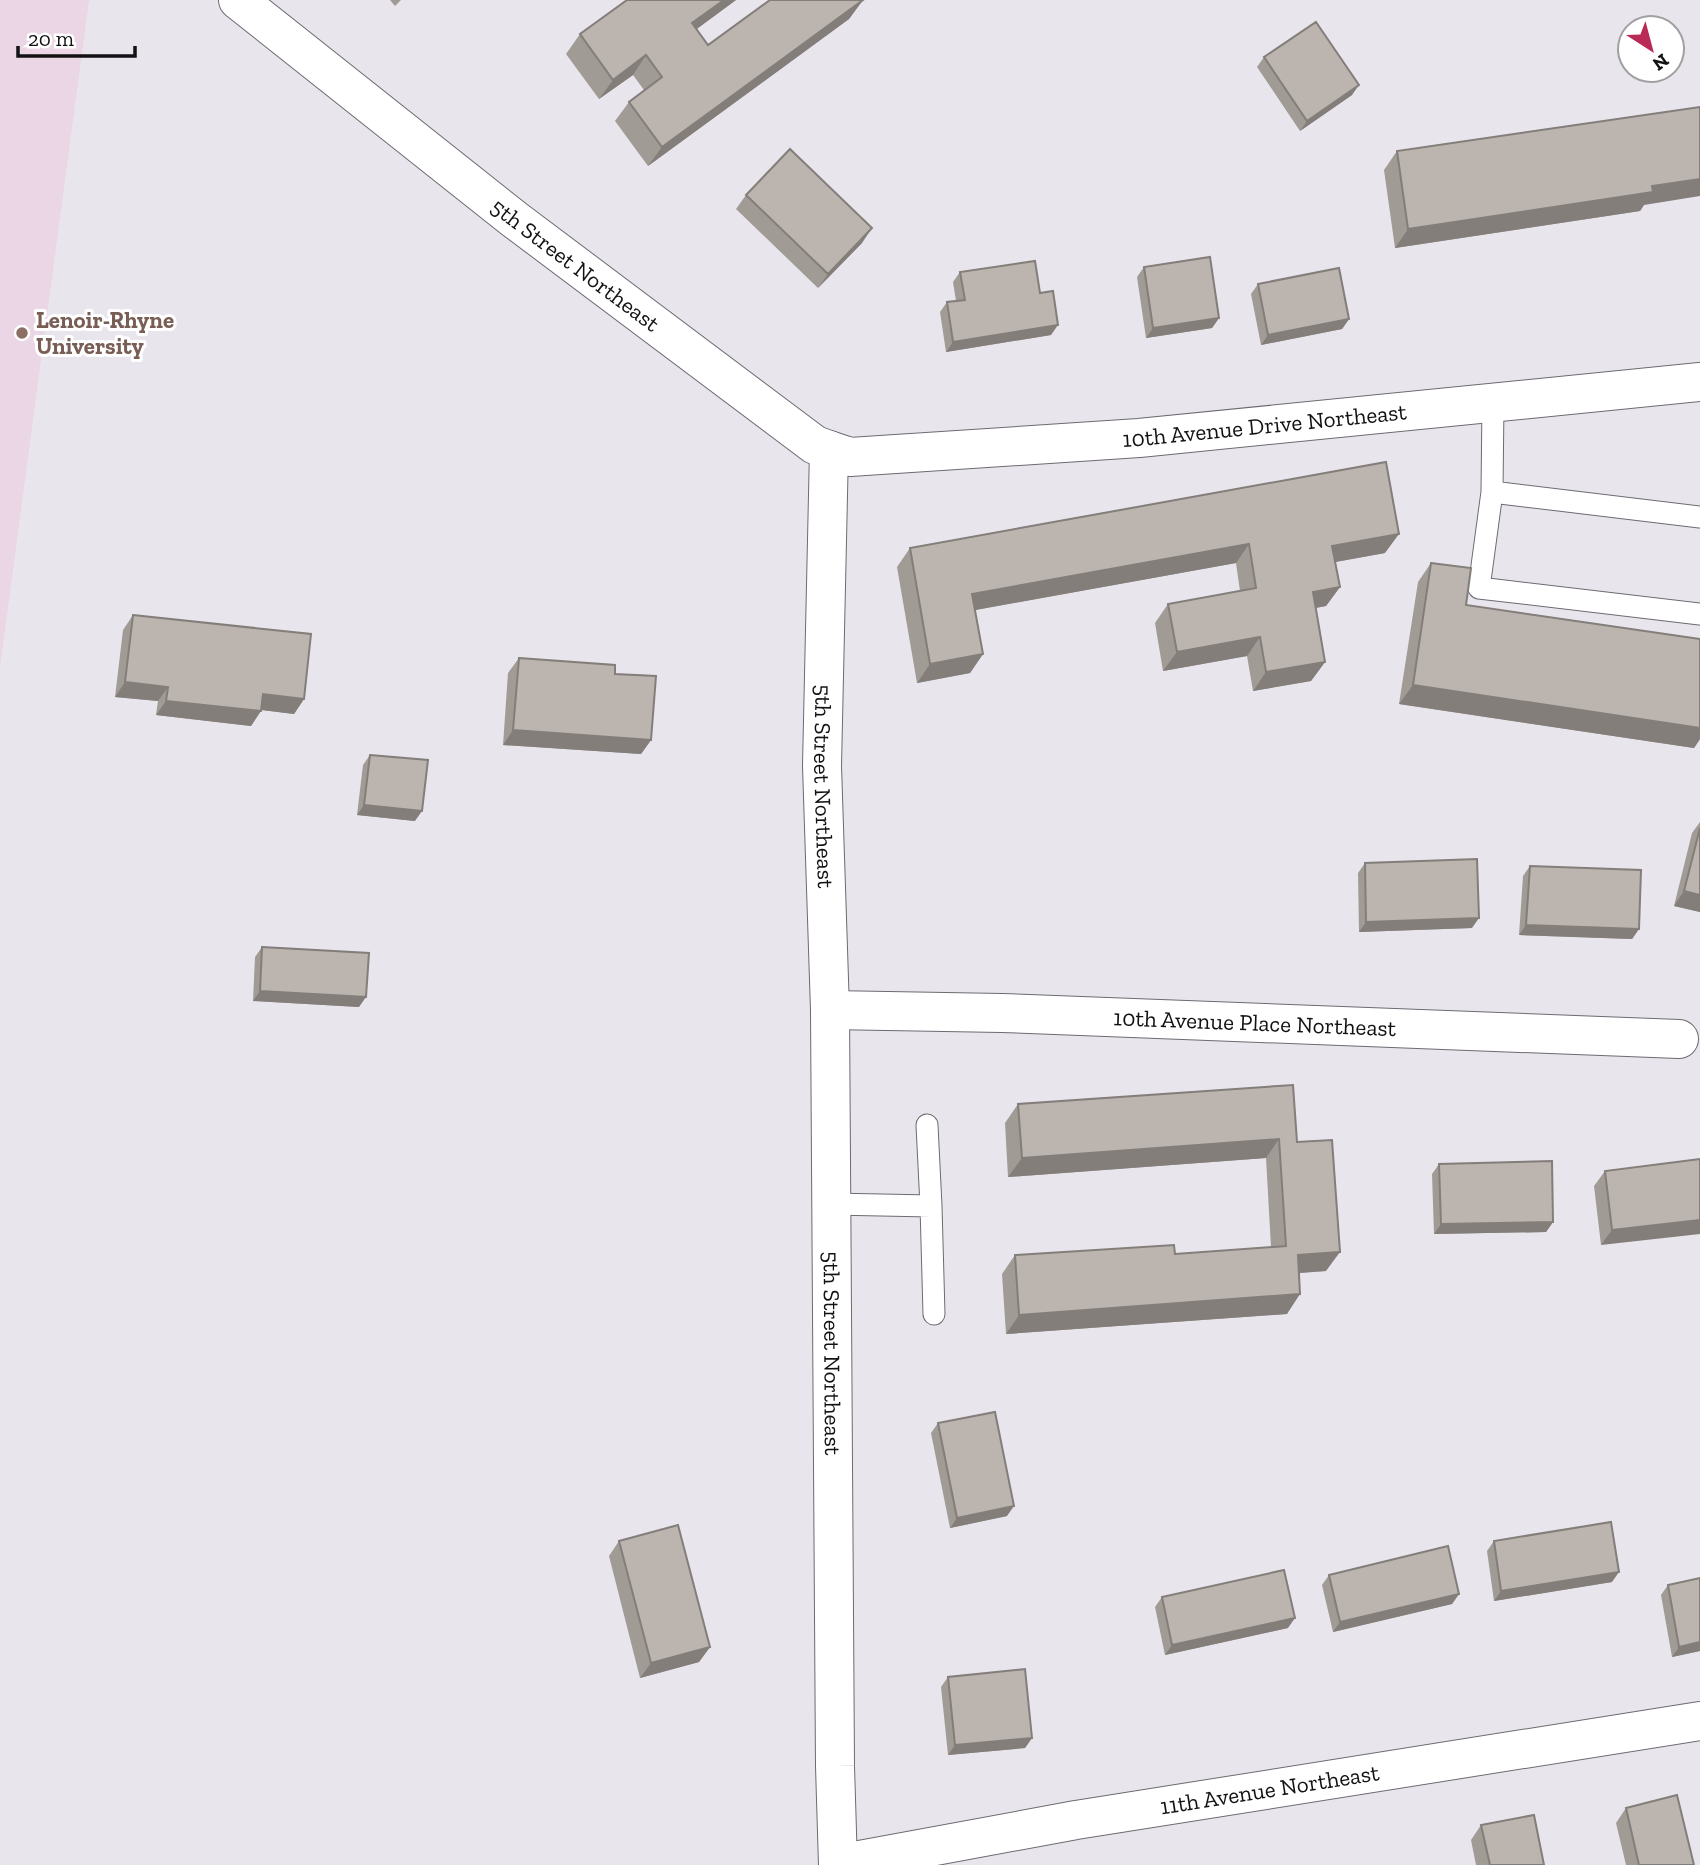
<svg xmlns="http://www.w3.org/2000/svg" width="1700" height="1865" font-family="'Zilla Slab',serif">
<rect width="100%" height="100%" fill="#e9e5ed"/>
<path fill="#ead6e5" d="M0,0h89l-89,667z"/>
<g fill="none" stroke-linecap="round" stroke-linejoin="round">
<defs>
<path id="service" d="M1493,403l-1,89 -13,96 221,26
M1492,492l208,25
M927,1125l4,81
M831,1204l100,2 3,108"/>
<g id="minor">
<path id="s1" d="M829,450l21,7 289,-19 561,-56"/>
<path id="s2" d="M830,1010l172,3 677,26"/>
<path id="s3" d="M838,1864l238,-44 624,-99"/>
</g>
<g id="tertiary">
<path id="s4" d="M238,0l276,219 301,226 14,5 -7,316 8,244 5,756 3,99"/>
</g>
</defs>
<use href="#service" stroke="#6d6a71" stroke-width="23"/>
<use href="#minor" stroke="#6d6a71" stroke-width="40"/>
<use href="#tertiary" stroke="#6d6a71" stroke-width="40"/>
<use href="#service" stroke="#fff" stroke-width="21"/>
<use href="#minor" stroke="#fff" stroke-width="38"/>
<use href="#tertiary" stroke="#fff" stroke-width="38"/>
</g>
<path fill="#a19b96" d="M390,0h11l-6,6z
M627,0h109l-40,29 12,16 155,-45 -14,19 -201,147 -33,-45 14,-19 15,-12 -11,-15 -34,24 -33,-45 14,-20z
M1264,57l88,38 -52,36 -43,-64z
M1397,151l247,54 -4,6 -245,37 -11,-78z
M746,195l116,48 -44,45 -82,-79z
M1144,267l75,51 -7,10 -66,10 -9,-61z
M960,272l91,63 -105,17 -6,-40 7,-10 9,-1 -3,-19z
M1258,284l91,35 -7,10 -81,16 -10,-51z
M1386,462l-1,91 -50,9 5,25 -14,19 -11,2 10,54 -14,19 -58,10 -6,-35 -84,15 -8,-48 13,-19 72,-13 -4,-28 -261,47 8,44 -13,19 -53,10 -20,-116 13,-19z
M1431,563l35,42 234,34v100l-6,9 -295,-44 19,-122z
M133,615l171,84 -10,15 -33,-4 -10,16 -95,-11 2,-14 -43,-4 8,-67z
M519,658l96,16 36,66 -10,14 -138,-9 5,-72z
M370,755l45,66 -58,-6 6,-50z
M1700,822v90l-26,-6 18,-73z
M1365,863l107,65 -113,4 -1,-59z
M1530,866l109,63 -7,10 -113,-4 4,-59z
M262,947l97,60 -106,-6 2,-44z
M1018,1104l279,38 29,129 -27,2 -12,41 -281,20 -4,-60 13,-19 160,-1 96,-7 -5,-89 -258,19 -3,-54z
M1700,1159l-99,86 -7,-59 11,-15z
M1439,1164l114,58 -7,10 -112,2 -2,-60z
M938,1423l69,93 -57,12 -19,-95z
M619,1541l91,106 -11,15 -59,16 -31,-122z
M1494,1541l118,41 -118,19 -7,-50z
M1329,1575l130,19 -7,10 -119,28 -11,-47z
M1700,1578v73l-28,6 -11,-62 7,-10z
M1162,1597l126,31 -123,27 -10,-48z
M948,1677l84,61 -7,10 -77,7 -7,-68z
M1626,1808l68,57h-68l-10,-42z
M1481,1825l63,40h-68l-5,-25z"/>
<path fill="#837e7a" d="M724,0h12l-58,43 14,-20z
M863,0l-14,19 -201,147 14,-19z
M646,55l-13,20 -34,24 14,-19z
M1359,85l-7,10 -52,36 7,-10z
M1700,179v17l-56,9 -4,6 -245,37 13,-19 244,-43z
M872,228l-10,15 -44,45 10,-14z
M1219,318l-7,10 -66,10 7,-10z
M1349,319l-7,10 -81,16 7,-10z
M1058,325l-7,10 -105,17 7,-10z
M1399,534l-14,19 -66,12 13,-19z
M1249,544l-13,19 -277,50 13,-19z
M1340,587l-14,19 -27,5 14,-19z
M1260,637l-13,19 -84,15 14,-19z
M983,654l-13,19 -53,10 13,-19z
M1325,662l-14,19 -58,10 13,-19z
M125,682l43,5 -10,14 -43,-4z
M1413,685l287,43v11l-6,9 -295,-44z
M263,694l41,5 -10,15 -41,-5z
M166,701l95,10 -10,15 -95,-11z
M513,730l138,10 -10,14 -138,-9z
M364,805l58,6 -7,10 -58,-6z
M1684,891l16,4v17l-26,-6z
M1479,918l-7,10 -113,4 7,-10z
M1526,925l113,4 -7,10 -113,-4z
M260,991l106,6 -7,10 -106,-6z
M1279,1139l-13,19 -258,19 14,-19z
M1700,1220v14l-99,11 11,-15z
M1553,1222l-7,10 -112,2 7,-10z
M1340,1252l-14,19 -42,3 14,-19z
M1300,1294l-13,20 -281,20 13,-19z
M1014,1506l-7,10 -57,12 7,-10z
M1619,1572l-7,10 -118,19 7,-10z
M1459,1594l-7,10 -119,28 7,-10z
M1295,1618l-7,10 -123,27 7,-10z
M1700,1642v9l-28,6 7,-10z
M710,1647l-11,15 -59,16 11,-15z
M1032,1738l-7,10 -77,7 7,-10z"/>
<path fill="#bbb4af" stroke="#837e7a" stroke-width="2" d="M627,0h97l-32,23 16,22 62,-45h93l-201,147 -33,-45 33,-25 -16,-22 -33,25 -33,-46z
M1316,22l43,63 -52,36 -43,-64z
M1700,107v72l-48,7 1,6 -245,37 -11,-78z
M790,149l82,79 -44,46 -82,-79z
M1210,257l9,61 -66,10 -9,-61z
M1035,261l5,32 13,-2 5,34 -105,17 -6,-40 18,-2 -5,-28z
M1339,268l10,51 -81,16 -10,-51z
M1386,462l13,72 -67,12 8,41 -27,5 12,70 -59,10 -6,-35 -83,15 -9,-48 88,-16 -7,-44 -277,50 11,60 -53,10 -20,-116z
M1431,563l40,5 -5,37 234,34v89l-287,-43z
M133,615l178,19 -7,65 -41,-5 -2,17 -95,-10 2,-14 -43,-5z
M519,658l96,7v9l41,2 -5,64 -138,-10z
M370,755l58,5 -6,51 -58,-6z
M1700,828v67l-16,-4z
M1477,859l2,59 -113,4 -1,-59z
M1530,866l111,4 -2,59 -113,-4z
M262,947l107,6 -3,44 -106,-6z
M1293,1085l4,57 35,-2 8,112 -42,3 2,39 -281,21 -4,-60 159,-10 1,9 111,-8 -7,-107 -257,19 -4,-54z
M1700,1159v61l-88,10 -7,-59z
M1552,1161l1,61 -112,2 -2,-60z
M995,1412l19,94 -57,12 -19,-95z
M1611,1522l8,50 -118,19 -7,-50z
M678,1525l32,122 -59,16 -32,-122z
M1448,1546l11,48 -119,28 -11,-47z
M1284,1570l11,48 -123,27 -10,-48z
M1700,1578v64l-21,5 -11,-62z
M1025,1669l7,69 -77,7 -7,-68z
M1677,1795l17,70h-55l-13,-57z
M1534,1815l10,50h-54l-9,-40z"/>
<circle fill="#8d6e63" stroke="#fff" stroke-width="2.5" cx="22" cy="333" r="7"/>
<g text-anchor="middle" dominant-baseline="central" stroke-width="6" stroke-linejoin="round" paint-order="stroke">
<g font-size="23" fill="#121114" stroke="#fff">
<text stroke="none"><textPath href="#s4" startOffset="429">5th Street Northeast</textPath></text>
<text stroke="none"><textPath href="#s1" startOffset="438">10th Avenue Drive Northeast</textPath></text>
<text stroke="none"><textPath href="#s4" startOffset="1080">5th Street Northeast</textPath></text>
<text stroke="none"><textPath href="#s2" startOffset="425">10th Avenue Place Northeast</textPath></text>
<text stroke="none"><textPath href="#s4" startOffset="1647">5th Street Northeast</textPath></text>
<text stroke="none"><textPath href="#s3" startOffset="438">11th Avenue Northeast</textPath></text>
</g>
<g font-size="23" font-weight="bold" fill="#785e54" stroke="#fff" text-anchor="start">
<text x="36" y="320">Lenoir-Rhyne<tspan x="36" dy="26">University</tspan></text>
</g>
</g>
<g transform="translate(1651 49) rotate(144)"><circle r="33" fill="#ffffff" stroke="#a0a0a1" stroke-width="2"/>
<path d="M0-5L12 26L0 18L-12 26Z" fill="#ba2a57"/>
<text y="-10" font-size="19" font-weight="bold" text-anchor="middle" fill="#121114">N</text>
</g>
<path d="M18 46v10h117v-10" fill="none" stroke="#121114" stroke-width="3.5"/>
<text x="28" y="46" font-size="21" fill="#121114" stroke="#ffffff" stroke-width="5" paint-order="stroke">20 m</text>
</svg>
